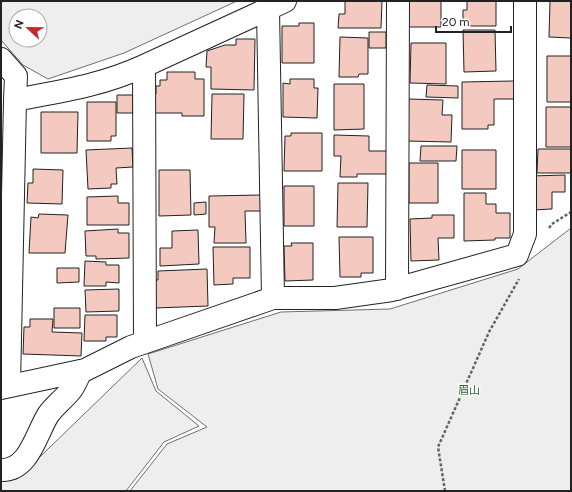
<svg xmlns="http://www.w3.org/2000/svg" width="572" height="492" font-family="Figtree,'Noto Sans JP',sans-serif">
<rect width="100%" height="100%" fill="#fff"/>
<path fill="#eee" stroke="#6f6f6f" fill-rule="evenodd" d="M1,1h236l-113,52 -76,26 -25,-14 -22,-25zM16,16h24v24h-24z
M571,228v263h-441l37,-47 40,-17 -49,-38 -10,-35 133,-42 109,-3 128,-40z
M142,358l14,33 43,35 -35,16 -38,49h-125v-14l16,2z"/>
<path fill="#f3c9c0" stroke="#222" d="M345,1h37l-1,27h-43l1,-14h6z
M408,1h33v26h-33z
M467,1h29v25h-33v-16h4z
M550,1h21v37l-22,-1z
M299,23h15v40h-32v-37h17z
M463,30h32l1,41 -32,1z
M369,32h17v16h-17z
M340,37l28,1v36h-9l-1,3h-19z
M236,39h19l-1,51 -43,-1v-22h-5l1,-16 18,-6h11z
M411,43h35v41l-36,-1z
M547,56h24v46h-24z
M167,72h28v7h9v37h-22v-3h-32v-19h6v-8h4v-6h7z
M290,79h24v9h4l-1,30 -34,-1v-34l7,1z
M514,81l1,18h-21v26h-6v4h-26v-47z
M334,84h30v45l-30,1z
M427,85l31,1v12l-32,-1z
M212,94h32l-1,45h-32z
M117,95h16v18h-16z
M408,99l35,1 -1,15h10l-1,27 -44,-1z
M87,102h29v34h-5v5h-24z
M546,107h25v40h-25z
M41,112h37l-1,41h-36z
M291,133h31v38h-38l1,-35h6z
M334,135l35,1v15h18v23h-30v3h-17l1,-21h-7z
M421,146h36l-1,15h-36z
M132,148l1,19 -17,1 1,16h-6v4l-23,1 -2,-39z
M538,149h33v24h-34z
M462,150h34v39h-34z
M409,163h29v40h-29z
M33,169l30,1 -1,34 -35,-1 1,-20h5z
M159,170h31l1,45 -32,1z
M565,175v17h-13v17l-20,1 -1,-34z
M338,183h30l-1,44h-30z
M284,186h30v40h-30z
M464,193h22v11h10v9h14v25h-15v2l-31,1z
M261,195v16h-16l1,32h-32l1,-16h-6v-31z
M118,196v7h11v22h-42v-28z
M206,202v12l-12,1v-12z
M39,214l29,1 -3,38h-36l2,-36 7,1z
M432,215h22v23h-16l1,22 -28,1 -1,-42 22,-1z
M118,229v4h11v25l-33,1v-3h-10l-1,-25z
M198,230l1,34 -39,2v-18h12v-17z
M339,237h34v36h-12v4h-21z
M291,243h22v37l-28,1 -1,-35h8z
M213,247h37v31h-17v6l-19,1z
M85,261l21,1v3h13v18l-13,-1v4h-22z
M57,268h22v14l-22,1z
M207,269l1,37 -53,2v-28h3v-9z
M119,289v22l-33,1 -1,-22z
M54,308h26v20h-26z
M85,315h32v22h-11v4h-22z
M30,319h23l-1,13 30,1 -1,23 -58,-2 1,-27h6z"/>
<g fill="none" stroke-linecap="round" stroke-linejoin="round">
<defs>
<path id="street" d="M1,59l15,17 -1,24
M397,289l1,-288
M273,298l-5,-289 17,-8
M145,342l-1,-276 124,-57
M9,386l6,-286c47,-9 85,-14 129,-34
M1,388l84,-18 46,-23 142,-49h62l57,-8 125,-35 8,-21v-233
M1,470c28,1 35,-36 47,-55 6,-9 16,-16 23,-25 4,-5 7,-13 10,-19"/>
</defs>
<use href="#street" stroke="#222" stroke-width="24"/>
<path stroke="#646464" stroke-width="2.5" stroke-dasharray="3 2" stroke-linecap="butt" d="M549,228l3,-4 19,-12
M445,491l-7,-44 51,-115 30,-53"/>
<use href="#street" stroke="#fff" stroke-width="22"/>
</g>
<g text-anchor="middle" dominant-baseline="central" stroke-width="3" stroke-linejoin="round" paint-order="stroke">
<g font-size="11" fill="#2f5e38" stroke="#fff">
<text x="469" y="390">眉山</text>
</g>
</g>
<rect width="572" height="492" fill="none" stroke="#222222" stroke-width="4"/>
<g transform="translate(28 28) rotate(292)"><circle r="19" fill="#ffffff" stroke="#a7a7a7"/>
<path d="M0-3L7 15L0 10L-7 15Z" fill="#c62828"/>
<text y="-6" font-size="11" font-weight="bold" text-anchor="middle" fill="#222222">N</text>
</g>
<path d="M436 26v6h75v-6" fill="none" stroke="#222222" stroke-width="2"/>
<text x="442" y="26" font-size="12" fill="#222222" stroke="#ffffff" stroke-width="3" paint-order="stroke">20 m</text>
</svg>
